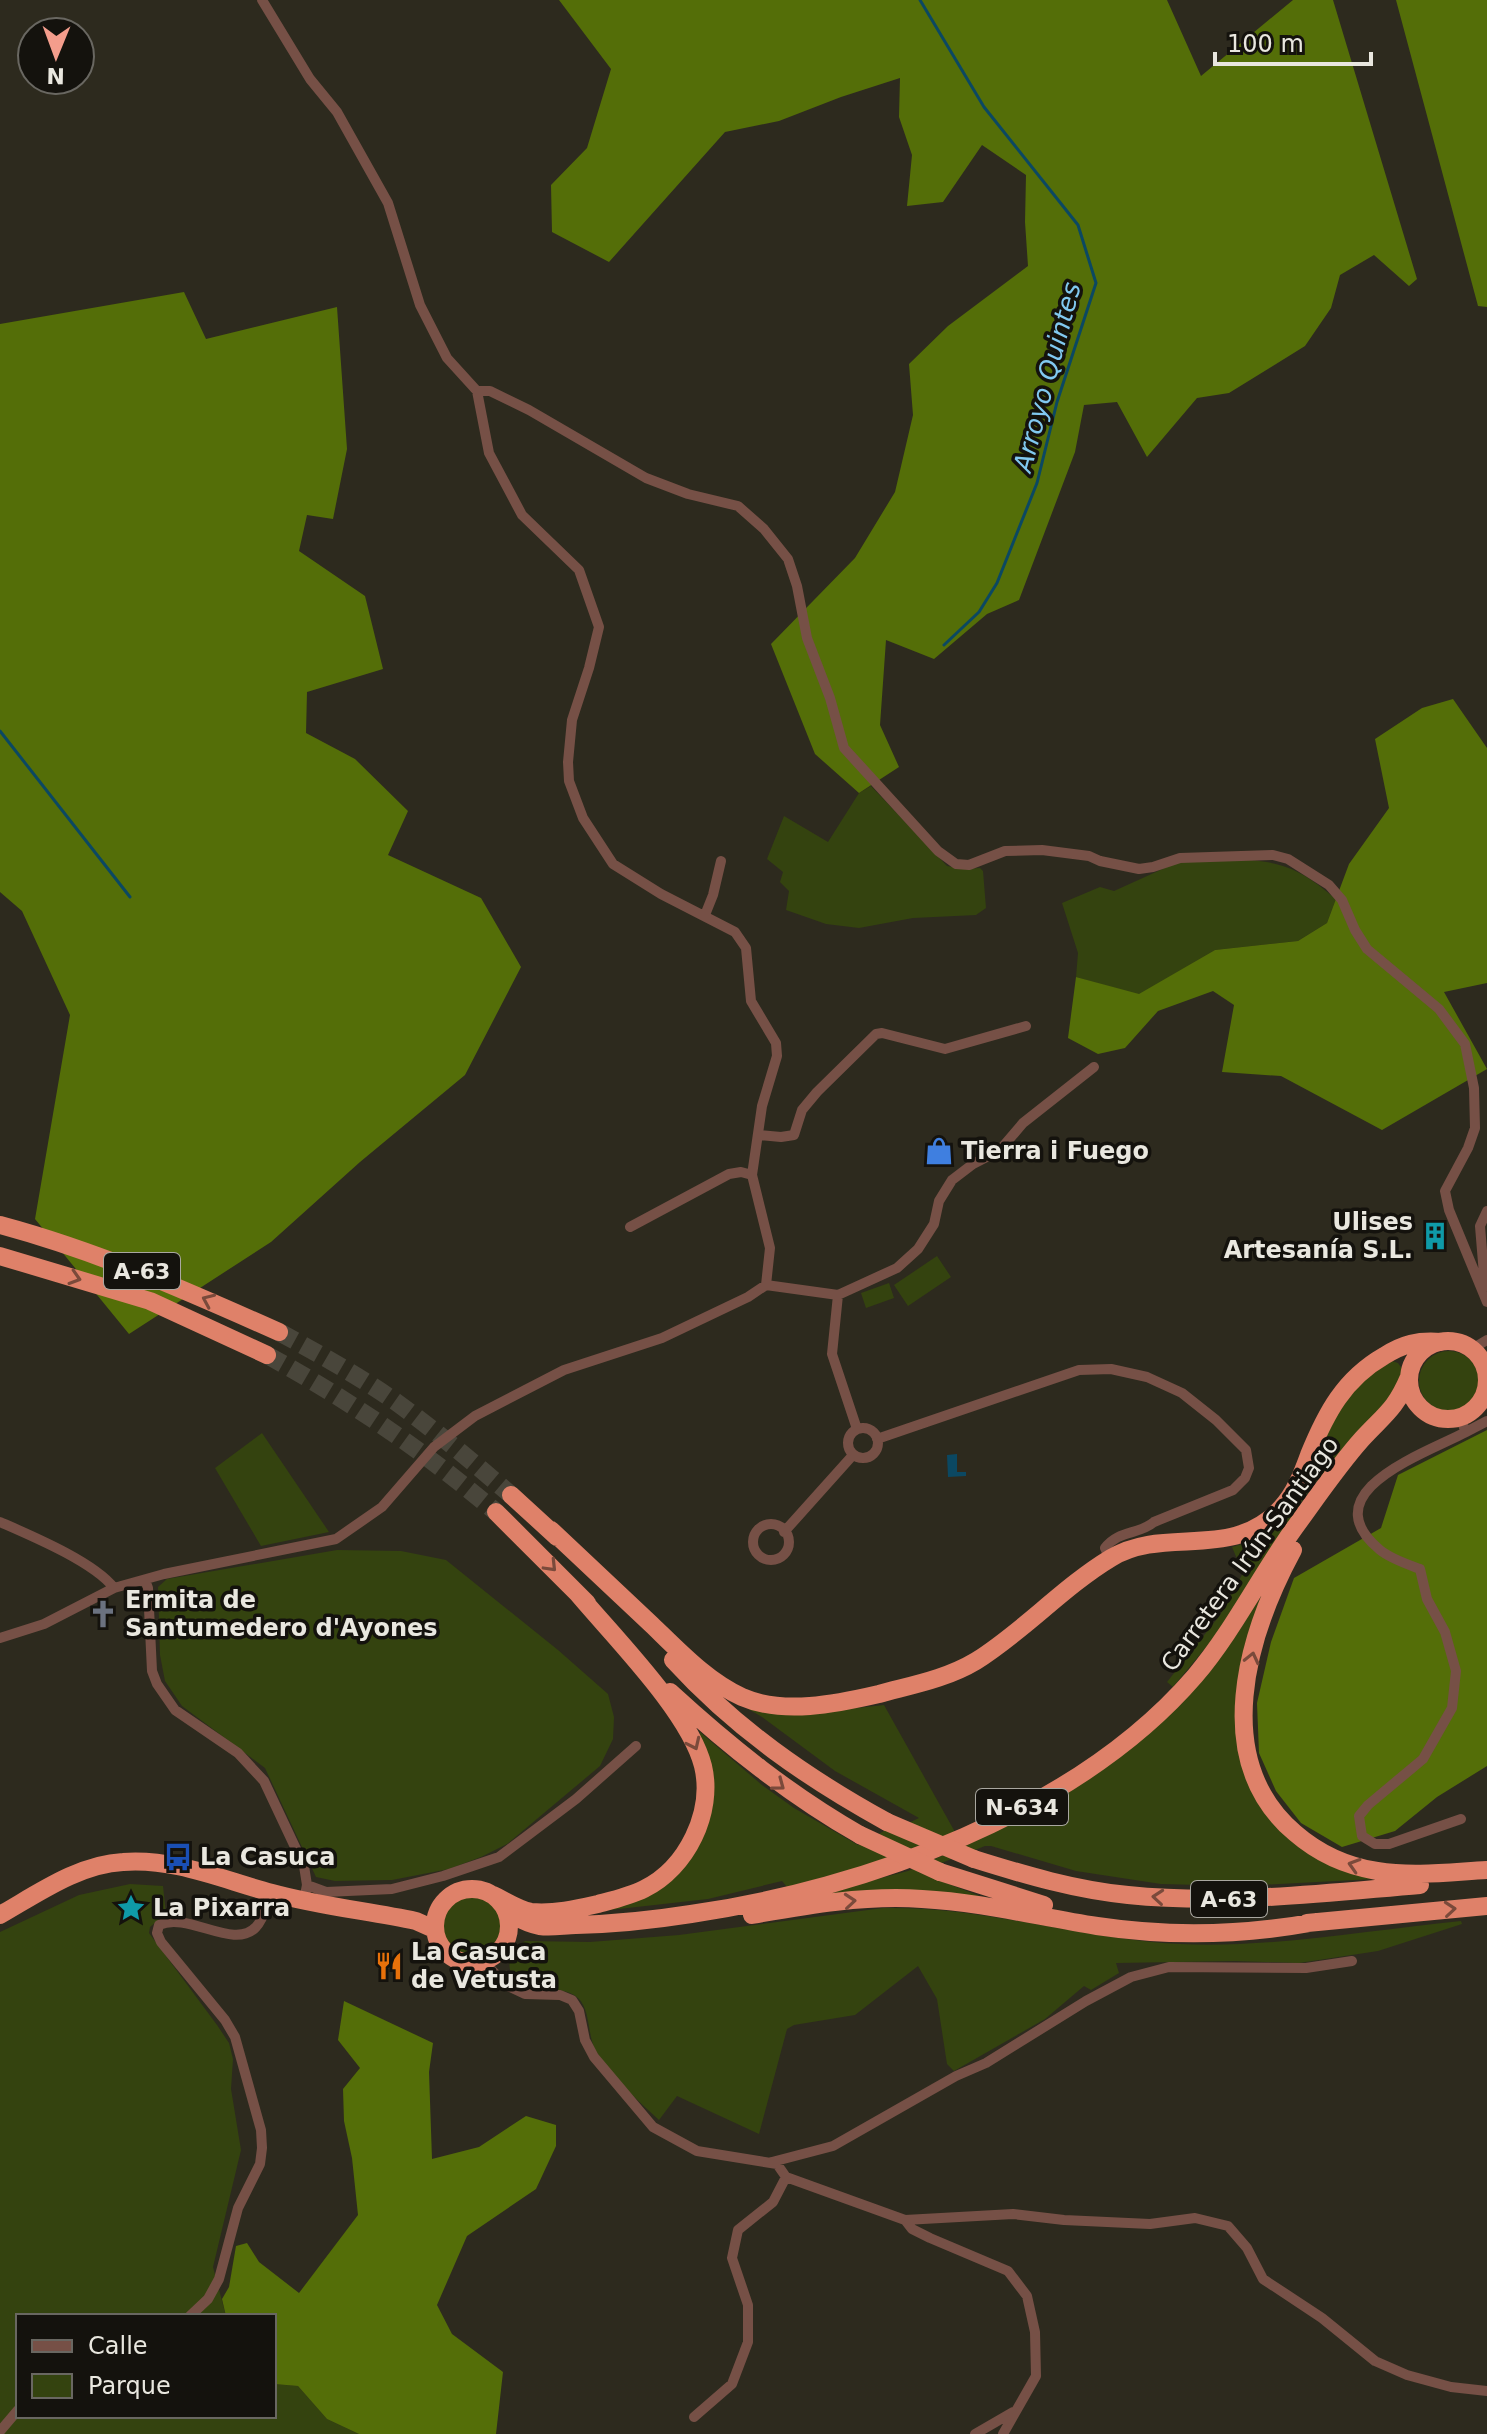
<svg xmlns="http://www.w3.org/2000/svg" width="1487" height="2434" font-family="'DejaVu Sans',sans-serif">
<rect width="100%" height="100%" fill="#2d2a1e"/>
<path fill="#34430f" d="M871,786l76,80 17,3 16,-1 3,3 3,37 -10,7 -63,3 -54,10 -33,-4 -40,-14 3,-19 -9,-9 3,-10 -16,-13 17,-43 44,26 31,-49z
M1249,860c40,3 57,14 87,39l-9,24 -29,18 -83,9 -76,45 -63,-18 2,-24 -16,-50 38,-16 14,4 64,-29z
M937,1256l14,21 -43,29 -14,-21z
M889,1283l5,15 -28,10 -5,-15z
M1419 1381a30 30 0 1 1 60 0a30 30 0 1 1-60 0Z
M1392,1361l6,2 5,7 -9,26 -83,91 -95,148 -43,52 -6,-5 53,-67 23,-42 -11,-26c69,-19 76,-87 110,-141 12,-20 30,-33 50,-45z
M262,1433l67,99 -68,14 -46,-78z
M337,1550l64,1 45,9 112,90 50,44 6,23 -1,22 -13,27 -93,78 -26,13 -32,12 -57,11 -57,1 -19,-4 -51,-109 -83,-62 -17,-25 -5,-26 -2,-68 9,-8z
M1271,1581l-29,96 19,126 113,76 -133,7 -80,-2 -85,-13 -85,-25h-6l-67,26 64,25 -182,2 108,-28 67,-30 163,-99 43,-38 17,-20 32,-40z
M738,1703l119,5 27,-3 71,127 -90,34 -78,21 -5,-6 -74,18 -107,12 99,-70v-109l62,53 32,23 64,37 28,-15 4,2 29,-14 -84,-47 -73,-54z
M130,1884l33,2 3,28 -16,13 -1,6 68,92 12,18 4,16 -2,30 10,61 -28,117 13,49h-208v100h256v-32l24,2 29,33 32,15h-359v-502l79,-37z
M443 1925a30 30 0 1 1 60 0a30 30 0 1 1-60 0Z
M883,1908c93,-2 177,25 269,34 99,10 209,-11 309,-21l1,3 -84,27 -79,12 -64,-2 -119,2 3,10 -28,17 -7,-4 -39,33 -91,52 -7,-7 -10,-65 -19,-33 -63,49 -61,10 -7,4 -28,105 -82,-38 -18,24c-22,-20 -48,-44 -63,-69 -9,-15 -5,-41 -18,-53 -19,-18 -55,4 -67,-25 -5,-13 3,-25 14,-32l65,1 89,-7z"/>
<path fill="#546e08" d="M559,0h608l34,76 92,-76h40l84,279 -8,7 -35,-31 -34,20 -9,33 -26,38 -76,47 -32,5 -50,59 -30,-55 -33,3 -9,47 -56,148 -32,14 -53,45 -48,-19 -6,85 19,42 -40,26 -44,-39 -44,-110 84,-86 40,-66 18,-77 -4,-51 39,-38 80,-60 -3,-44 1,-47 -44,-30 -39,57 -36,4 5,-51 -13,-38 1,-39 -59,19 -62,24 -54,11 -116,130 -57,-30 -1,-47 36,-37 24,-79z
M1396,0h91v307l-9,-1z
M184,292l22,47 131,-32 10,142 -14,70 -26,-4 -8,36 66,45 18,73 -76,23 -1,41 49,26 53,52 -20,44 93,43 40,69 -56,108 -105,87 -89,80 -142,92 -94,-115 35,-204 -48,-104 -22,-19v-568z
M1453,699l34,49v235l-43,9 43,77 -105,61 -101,-54 -59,-4 12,-67 -21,-14 -55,20 -33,37 -27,6 -30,-16 8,-61 63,17 76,-44 83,-9 29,-18 22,-59 40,-56 -14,-69 47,-31z
M1487,1430v336l-50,31 -42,34 -53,16 -41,-24 -25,-32 -17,-38 -2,-50 14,-61 23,-64 87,-50 17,-53z
M344,2001l89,42 -4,29 3,87 47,-12 47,-31 30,9v21l-20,43 -69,47 -30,69 15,29 51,38 -7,62h-137l-32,-15 -29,-33 -24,-2v-68h-48l-4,-17 7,-12 7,-41 11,-3 12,19 40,31 59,-78 -6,-57 -8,-37 -1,-32 17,-21 -22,-28z"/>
<path fill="#0b4862" d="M957,1454v18h9v4l-18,1 -1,-22z"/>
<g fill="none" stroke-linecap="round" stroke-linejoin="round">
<path stroke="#0b4862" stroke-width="3" d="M920,0l64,107 94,118 18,58 -39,119 -20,81 -40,100 -18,29 -35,33
M0,731l130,166"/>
<path stroke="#49463b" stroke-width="18" stroke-dasharray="18 9" stroke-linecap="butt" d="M279,1332c40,22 80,44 117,70 40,29 78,61 115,93
M267,1355c85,47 154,94 229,157"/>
<path stroke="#765046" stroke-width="10" d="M262,0l48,79 27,33 51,91 32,102 27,53 30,33 12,62 33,62 57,55 20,57 -10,41 -17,52 -4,42 1,19 14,37 30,46 48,30 74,38 11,16 5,53 25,42 1,13 -15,50 -10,69 18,73 -4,37
M477,391h13l39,19 117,68 42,16 50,12 26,23 24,30 9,27 10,52 23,60 14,50 94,103 18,13 13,1 36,-14 37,-1 47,6 11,5 39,8 14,-2 27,-9 93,-3 15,4 41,26 13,15 13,30 12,19 72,60 26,35 9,44 1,40 -7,20 -23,43 4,19 38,92
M705,915l8,-20 8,-34
M759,1135l22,2 13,-2 8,-25 15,-18 59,-58 6,-1 63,16 81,-23
M630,1227l99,-53 12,-2 11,3
M1485,1287l-5,-61 7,-15
M838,1295l-6,59 25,75
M1472,1349l15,-9
M1460,1418l6,14 21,-11
M848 1443a15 15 0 1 1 30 0a15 15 0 1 1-30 0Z
M877,1439l202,-69 32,-1 36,8 35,16 34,27 30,30 3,18 -4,10 -12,12 -79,32c-15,13 -36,8 -49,26l5,11
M0,1522c32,14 94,40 114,66
M753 1542a18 18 0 1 1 36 0a18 18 0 1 1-36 0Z
M784,1532l69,-77
M145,1580l3,8 4,83 5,13 18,26 63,43 26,28 40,85 3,19 -3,15
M0,1638l44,-14 70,-36 50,-14 172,-35 46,-32 52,-60 41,-31 89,-46 98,-32 86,-41 18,-12 72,10 59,-27 21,-19 16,-25 5,-23 13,-21 21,-16 27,-14 23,-27 71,-56
M1461,1819l-72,25h-14l-13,-8 -3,-20 9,-11 55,-46 29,-51 4,-37 -11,-39 -18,-33 -7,-30c-13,-5 -29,-10 -40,-19 -70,-58 44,-96 86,-118
M307,1885l19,7 66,-3 51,-13 56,-19 77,-58 60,-53
M483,1961l23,24 19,9 35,1 12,5 7,11 6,29 9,17 59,70 44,24 80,13 9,13 -13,25 -35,28 -6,28 16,47v37l-16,42 -38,33
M772,2162l61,-16 123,-70 30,-13 100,-62 45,-24 38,-10 137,1 46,-7
M786,2177l119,43 108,-6 51,6 86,4 45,-6 33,8 19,22 16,31 59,39 53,43 32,14 44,12 36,4
M905,2220l7,9 18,9 78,33 19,25 8,36 1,44 -33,58
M190,2316l18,-17 11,-20 19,-71 22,-44 2,-16 -1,-18 -26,-93 -10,-17 -64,-78 -4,-9 2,-8c29,-14 75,26 97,2 8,-8 11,-23 16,-34
M1,2430l17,-20
M975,2434l38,-22"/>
<path stroke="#df8169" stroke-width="18" d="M0,1225c97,26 187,66 279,107
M0,1256l150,45 117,54
M1409 1380a39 39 0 1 1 78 0a39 39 0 1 1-78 0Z
M511,1495l46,42
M496,1512l91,91
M551,1530c33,31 67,63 101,95 27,26 55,56 90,72 41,18 94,7 137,-3 33,-9 67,-15 97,-33 48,-30 87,-74 135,-103 55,-33 121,4 170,-50 14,-15 21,-34 28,-53 17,-42 35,-76 75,-99 19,-12 34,-16 57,-14
M1293,1550c-46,85 -84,210 2,283 23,20 51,33 82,38 36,6 74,1 110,-1
M673,1660c62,68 134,118 214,162
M670,1692c60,55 120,103 190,143
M974,1859c51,16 102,31 154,36 98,10 195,-2 292,-10
M940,1872l104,33
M435 1926a37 37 0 1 1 74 0a37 37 0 1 1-74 0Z
M493,1895c11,5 26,15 38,17 23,2 45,-3 67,-8 15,-4 32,-8 46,-15 43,-21 70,-77 59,-123 -13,-53 -89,-129 -125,-172
M507,1912c10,6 21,12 33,14 11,2 25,-1 36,-1 39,-1 77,-5 115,-11 174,-25 387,-102 504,-238 38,-45 64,-98 98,-146 22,-30 44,-63 69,-91 23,-25 33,-29 47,-62
M0,1915c37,-21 79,-51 123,-53 52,-4 100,18 149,31 47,13 96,18 144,28l18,8
M752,1915c56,-10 113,-20 170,-16 59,3 117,18 175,27 73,11 148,9 219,-4
M1307,1923l180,-17"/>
<path stroke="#df8169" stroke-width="18" d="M887,1822l87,37
M860,1835l80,37"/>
</g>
<defs><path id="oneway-chevron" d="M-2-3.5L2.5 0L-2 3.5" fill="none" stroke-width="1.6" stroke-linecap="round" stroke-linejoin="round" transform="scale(2)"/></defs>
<g stroke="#7a4a3b">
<use href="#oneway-chevron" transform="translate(75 1278) rotate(17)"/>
<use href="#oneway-chevron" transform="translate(208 1300) rotate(-156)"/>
<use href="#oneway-chevron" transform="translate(551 1566) rotate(46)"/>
<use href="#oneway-chevron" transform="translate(1252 1658) rotate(-77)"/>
<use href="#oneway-chevron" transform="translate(694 1744) rotate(65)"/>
<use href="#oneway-chevron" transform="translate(779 1785) rotate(37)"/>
<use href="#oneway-chevron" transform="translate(1354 1865) rotate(-163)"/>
<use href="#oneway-chevron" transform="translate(1158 1897) rotate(-175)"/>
<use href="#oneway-chevron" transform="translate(850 1901) rotate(-5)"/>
<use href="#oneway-chevron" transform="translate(1450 1909) rotate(-5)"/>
</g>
<defs>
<symbol id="shop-bare" viewBox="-9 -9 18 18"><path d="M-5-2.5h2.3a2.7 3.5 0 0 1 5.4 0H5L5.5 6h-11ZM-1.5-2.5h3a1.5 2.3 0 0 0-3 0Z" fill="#3f7fe0" stroke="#14120d" stroke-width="2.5" paint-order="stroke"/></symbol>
<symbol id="building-bare" viewBox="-9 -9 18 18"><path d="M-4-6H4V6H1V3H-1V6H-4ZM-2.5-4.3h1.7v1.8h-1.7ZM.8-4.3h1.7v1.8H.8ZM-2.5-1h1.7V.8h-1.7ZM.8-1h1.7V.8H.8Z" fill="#0f9aa8" stroke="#14120d" stroke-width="2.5" paint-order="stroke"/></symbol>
<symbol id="church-bare" viewBox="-9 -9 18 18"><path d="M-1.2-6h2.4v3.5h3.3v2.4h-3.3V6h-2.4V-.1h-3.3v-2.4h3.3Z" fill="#6b7280" stroke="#14120d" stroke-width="2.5" paint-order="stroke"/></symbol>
<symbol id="bus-bare" viewBox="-9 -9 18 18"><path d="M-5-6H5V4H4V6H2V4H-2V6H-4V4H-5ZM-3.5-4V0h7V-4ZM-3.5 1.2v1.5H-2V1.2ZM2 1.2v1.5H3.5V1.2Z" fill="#1a4fb4" stroke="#14120d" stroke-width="2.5" paint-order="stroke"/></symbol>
<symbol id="sight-bare" viewBox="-9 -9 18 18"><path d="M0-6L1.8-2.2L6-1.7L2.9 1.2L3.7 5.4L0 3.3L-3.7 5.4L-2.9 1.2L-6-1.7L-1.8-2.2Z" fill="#0f9aa8" stroke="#14120d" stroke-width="2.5" paint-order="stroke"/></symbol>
<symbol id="restaurant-bare" viewBox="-9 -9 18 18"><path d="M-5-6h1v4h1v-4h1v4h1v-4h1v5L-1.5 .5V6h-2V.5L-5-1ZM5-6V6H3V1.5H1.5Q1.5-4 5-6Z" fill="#e8710a" stroke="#14120d" stroke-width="2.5" paint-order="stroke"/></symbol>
</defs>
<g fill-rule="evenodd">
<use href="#shop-bare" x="919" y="1131" width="40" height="40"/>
<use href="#building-bare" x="1415" y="1216" width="40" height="40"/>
<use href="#church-bare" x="83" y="1594" width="40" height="40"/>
<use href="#bus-bare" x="158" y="1837" width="40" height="40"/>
<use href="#sight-bare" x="111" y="1888" width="40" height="40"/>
<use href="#restaurant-bare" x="369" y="1946" width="40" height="40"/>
</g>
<g text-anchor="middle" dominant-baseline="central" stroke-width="7" stroke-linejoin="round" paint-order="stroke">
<g fill="#14120d" stroke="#a9a7a0" stroke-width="2">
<rect x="104" y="1253" width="76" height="36" rx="6"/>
<rect x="976" y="1789" width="92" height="36" rx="6"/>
<rect x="1191" y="1881" width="76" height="36" rx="6"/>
</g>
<g font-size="22" font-weight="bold" fill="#e9e7df">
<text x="142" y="1271">A-63</text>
<text x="1022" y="1807">N-634</text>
<text x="1229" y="1899">A-63</text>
</g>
<g font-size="24" font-weight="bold" fill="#e9e7df" stroke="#14120d" text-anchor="start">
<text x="961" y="1151">Tierra i Fuego</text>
<text x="1413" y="1222" text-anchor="end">Ulises<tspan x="1413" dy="28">Artesanía S.L.</tspan></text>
<text x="125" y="1600">Ermita de<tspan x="125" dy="28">Santumedero d'Ayones</tspan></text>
<text x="200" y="1857">La Casuca</text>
<text x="153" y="1908">La Pixarra</text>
<text x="411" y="1952">La Casuca<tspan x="411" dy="28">de Vetusta</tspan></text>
</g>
<g font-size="24" fill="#e9e7df" stroke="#14120d">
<text transform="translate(1250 1554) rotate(-54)">Carretera Irún-Santiago</text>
</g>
<g font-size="26" font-style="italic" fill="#81c9f0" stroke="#14120d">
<text transform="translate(1047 377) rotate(-75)">Arroyo Quintes</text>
</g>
</g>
<rect x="16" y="2314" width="260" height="104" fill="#14120d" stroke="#696761" stroke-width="2"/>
<rect x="32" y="2340" width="40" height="12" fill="#765046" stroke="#696761" stroke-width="2"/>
<text x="88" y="2354" font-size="24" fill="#e9e7df">Calle</text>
<rect x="32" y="2374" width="40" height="24" fill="#34430f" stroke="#696761" stroke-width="2"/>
<text x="88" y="2394" font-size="24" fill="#e9e7df">Parque</text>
<g transform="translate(56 56) rotate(181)"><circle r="38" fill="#14120d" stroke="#696761" stroke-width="2"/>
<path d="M0-6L14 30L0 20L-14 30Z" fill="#f49d8c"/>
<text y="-12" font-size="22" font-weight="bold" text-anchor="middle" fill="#e9e7df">N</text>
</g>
<path d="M1215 52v12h156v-12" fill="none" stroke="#e9e7df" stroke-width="4"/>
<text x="1227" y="52" font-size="24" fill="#e9e7df" stroke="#14120d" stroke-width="6" paint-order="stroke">100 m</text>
</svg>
